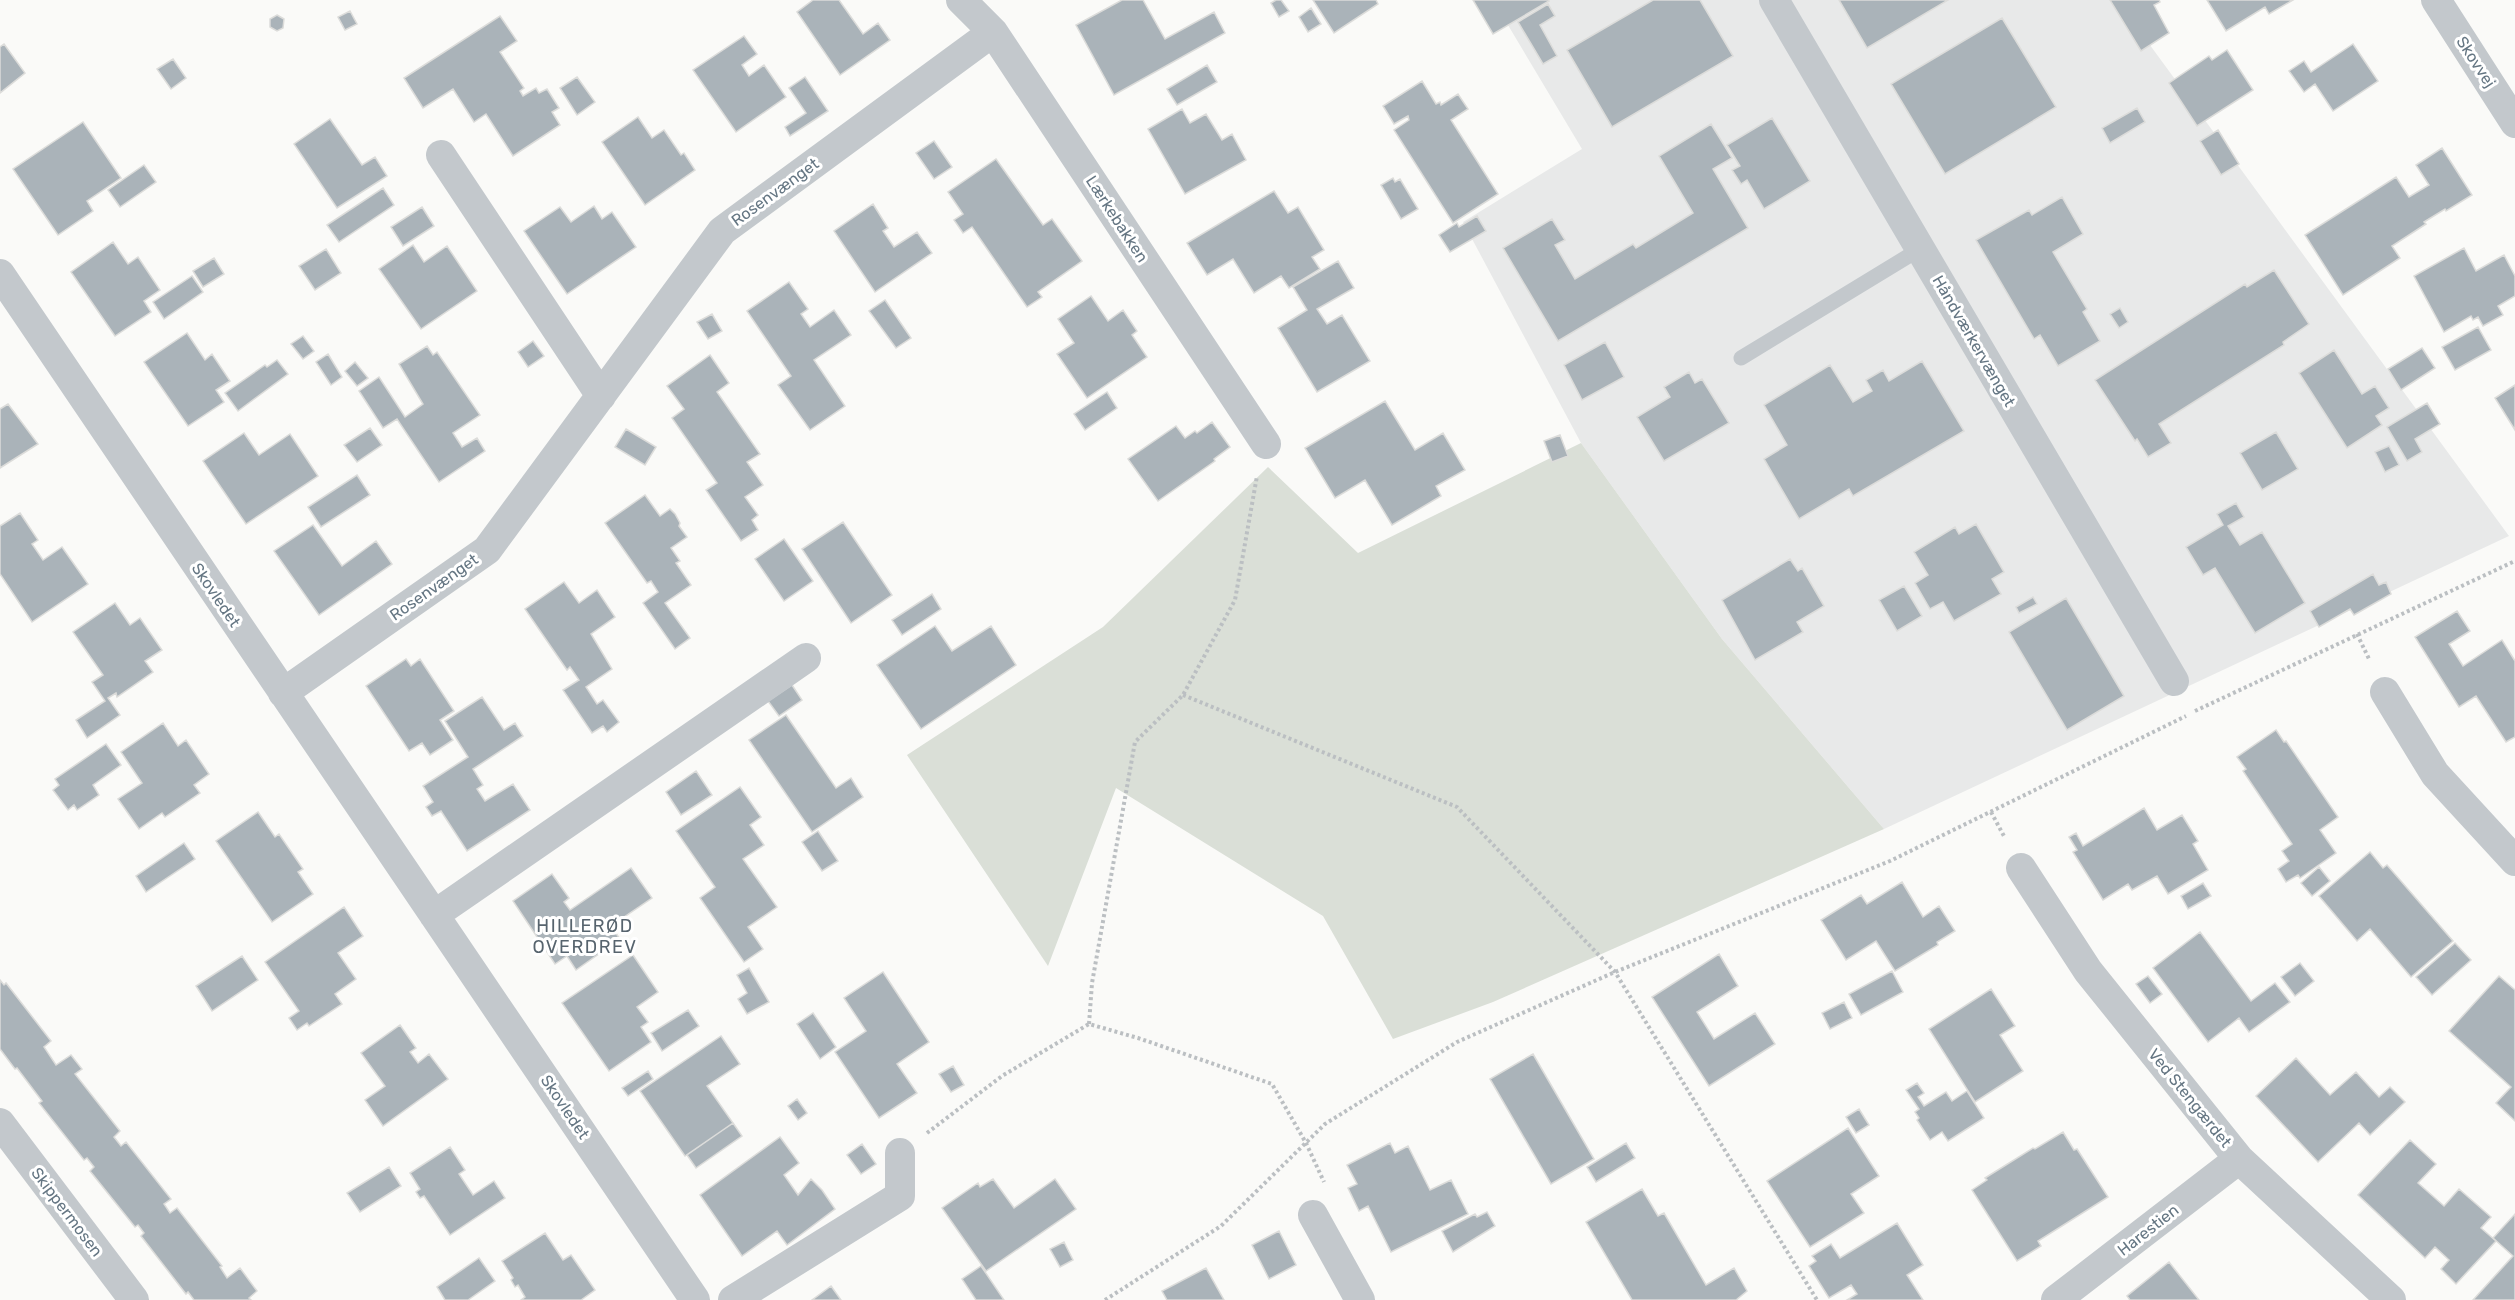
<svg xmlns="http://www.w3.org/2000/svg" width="2515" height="1300" font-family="Rubik,sans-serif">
<rect width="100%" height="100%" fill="#fafaf8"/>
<path fill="#e8e9e9" d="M1493,0h624l392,536 -625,293 -162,-190 -141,-196 -118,-221 119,-73z"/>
<path fill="#dadfd7" d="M1581,443l141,196 162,190 -391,173 -100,37 -70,-123 -207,-128 -68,178 -141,-211 196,-128 165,-160 90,86z"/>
<path fill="#aab3b9" stroke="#dcdcda" stroke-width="1.5" d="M813,0h26l24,34 15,-11 12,17 -50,35 -43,-63z
M1122,0h21l22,39 49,-27 11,21 -111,62 -38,-70z
M1276,0h5l8,11 -10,6 -8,-14z
M1313,0h63l2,4 -44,29z
M1473,0h75l1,1 -56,33z
M1653,0h47l33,56 -121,71 -45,-77z
M1839,0h109l-81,48z
M2110,0h49l1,2 -6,3 15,28 -28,18z
M2207,0h86l-24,14 -4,-7 -39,24z
M1548,4l7,12 -15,9 17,31 -14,8 -25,-42z
M1311,8l10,16 -13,8 -9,-15z
M350,11l7,13 -12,6 -7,-13z
M277,15l7,4 -1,9 -6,3 -7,-4v-8z
M500,16l17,25 -17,11 24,36 -4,3 3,5 13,-8 3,5 8,-4 12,19 -7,4 8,13 -47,31 -27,-42 -12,8 -21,-33 -30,19 -19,-30z
M2002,18l54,89 -111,67 -54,-90z
M744,36l13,18 -15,11 7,11 15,-11 22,32 -50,35 -43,-62z
M4,44l21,29 -25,20v-46z
M2353,44l25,37 -45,30 -18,-27 -11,8 -15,-21 15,-10 7,11z
M2227,50l26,40 -56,36 -28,-43 40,-27 3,4z
M173,59l13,19 -15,11 -14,-20z
M1207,65l10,17 -40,23 -10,-16z
M577,77l18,25 -18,13 -17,-27z
M805,77l23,34 -38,25 -5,-9 21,-14 -17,-25z
M1422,81l14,23 4,-2 1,3 17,-11 10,15 -17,11 47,74 -45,29 -59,-93 15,-10 -1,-4 -14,8 -11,-18z
M2137,108l8,14 -35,21 -8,-15z
M1182,109l8,14 16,-9 16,26 10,-6 14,26 -61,34 -37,-65z
M638,117l14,21 12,-8 17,25 3,-2 11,17 -50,35 -43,-63z
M1772,118l38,63 -46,28 -17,-29 -6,4 -9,-14 8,-4 -13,-21z
M330,119l32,46 13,-8 12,19 -50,32 -43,-64z
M83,122l38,56 -34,23 6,10 -35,24 -45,-66z
M1711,124l21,34 -19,11 35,59 -190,113 -55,-93 49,-29 13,21 -10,5 20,34 58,-35 3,4 57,-35 -34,-57z
M2218,130l21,34 -18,11 -21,-34z
M934,141l18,26 -18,12 -18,-26z
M2442,148l30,47 -26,16 -1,-2 -21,13 2,2 -34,22 8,12 -57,37 -38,-60 91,-58 13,20 20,-12 -13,-20z
M996,159l47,66 9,-6 30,42 -44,31 4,5 -15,10 -55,-80 -9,6 -9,-13 9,-6 -15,-22z
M144,165l12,17 -36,25 -12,-17z
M1393,178l2,4 5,-3 18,30 -17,10 -20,-34z
M383,188l11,17 -55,37 -12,-17z
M1274,191l14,22 10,-6 26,43 -12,7 8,12 -31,19 -8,-12 -27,17 -21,-34 -26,16 -20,-32z
M2062,197l21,37 -30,18 34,57 -4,3 17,29 -42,25 -18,-31 -6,4 -58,-99 53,-30 3,5z
M873,204l15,24 -5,3 11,16 23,-15 15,21 -57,39 -41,-61z
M594,206l8,13 10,-7 24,35 -69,47 -43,-63 36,-24 11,15z
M422,207l12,19 -31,20 -12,-19z
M1477,216l9,15 -36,21 -11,-17 18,-12 2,4z
M113,242l15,22 10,-7 22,33 -16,11 7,11 -36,24 -44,-64z
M413,245l11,17 23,-16 30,45 -56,38 -42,-60z
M2464,248l12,23 28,-16 11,21v20l-17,10 5,9 -20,11 -5,-9 -5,3 -2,-4 -27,16 -30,-56z
M326,249l15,24 -26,17 -16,-24z
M214,258l10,16 -21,13 -10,-16z
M1338,261l16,27 -37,21 10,15 15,-9 28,46 -53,31 -39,-64 29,-18 -14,-23z
M2274,270l35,54 -26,18 1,3 -125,79 12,19 -23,14 -11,-18 -2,2 -40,-61 150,-96 2,3z
M192,276l11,16 -39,27 -11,-17z
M789,282l19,27 -7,5 9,13 24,-17 17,25 -37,25 31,46 -35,24 -32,-45 13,-9 -44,-65z
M1091,296l17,25 15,-11 14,21 -5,4 15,22 -60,41 -30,-44 17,-11 -16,-24z
M885,300l26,38 -15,10 -27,-37z
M2120,308l8,14 -9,6 -9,-14z
M712,314l10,17 -14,8 -11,-17z
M2478,327l13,23 -36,20 -13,-23z
M187,333l18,27 7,-6 18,27 -14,9 8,12 -36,24 -44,-64z
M303,336l11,15 -11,8 -12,-15z
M533,341l11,15 -16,11 -10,-15z
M1605,342l19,35 -42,23 -18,-35z
M427,346l6,9 4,-3 43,63 -27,18 9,14 15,-9 8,13 -46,31 -42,-63 -14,9 -24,-37 20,-14 26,40 18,-13 -24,-40z
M2422,348l13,20 -34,22 -13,-21z
M2334,350l28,44 13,-8 14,22 -13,8 6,9 -35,23 -48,-75z
M328,354l14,23 -11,8 -15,-23z
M710,355l19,28 -12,9 43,62 -13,8 16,23 -18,12 13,18 -6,5 6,10 -17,11 -35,-51 11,-7 -45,-65 12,-9 -17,-23z
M277,360l11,14 -50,37 -13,-18 40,-28 2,2z
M1922,361l42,70 -111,65 -4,-7 -50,30 -35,-60 23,-14 -23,-40 66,-40 23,37 19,-11 -6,-11 17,-10 6,11z
M355,362l13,16 -11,8 -12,-15z
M1689,372l6,11 7,-4 27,44 -65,38 -27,-44 33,-20 -6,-10z
M2515,385v45l-20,-32z
M1107,392l10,16 -32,22 -11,-16z
M1385,401l30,49 28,-17 22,37 -29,16 5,10 -49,29 -27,-45 -30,18 -30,-50z
M2427,403l13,21 -25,15 7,13 -15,9 -20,-34z
M8,404l30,40 -38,24v-59z
M1212,422l18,25 -16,12 1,2 -57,40 -30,-42 48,-33 9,12 10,-7 2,2z
M370,428l12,17 -25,17 -13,-17z
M626,429l30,18 -11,18 -30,-18z
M2276,432l22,37 -36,21 -22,-37z
M244,433l15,22 31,-21 28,42 -72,48 -43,-63z
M1560,435l8,21 -16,6 -8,-21z
M2389,446l10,19 -14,7 -10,-20z
M357,475l13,20 -49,32 -13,-20z
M645,495l15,21 10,-7 5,5 5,9 -1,3 8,11 -16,11 9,13 -4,2 15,22 -26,18 25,35 -15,11 -32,-46 15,-11 -7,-11 -4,2 -42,-60z
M2236,503l8,14 -16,9 12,19 22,-13 43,71 -50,30 -40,-65 -12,7 -17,-28 37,-22 -6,-11z
M20,513l18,27 -6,4 11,16 19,-13 26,37 -56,38 -32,-48v-48z
M843,522l49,73 -41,28 -49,-74z
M1976,524l28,48 -12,7 9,15 -47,27 -11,-19 -13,7 -15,-26 13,-8 -14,-23 41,-25 4,7z
M313,525l29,41 34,-25 16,23 -73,51 -45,-64z
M784,539l29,42 -29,20 -29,-42z
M1790,559l8,12 4,-3 22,38 -27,16 6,10 -48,28 -33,-60z
M2373,574l6,11 7,-3 5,12 -37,21 -4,-6 -31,18 -9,-16z
M564,582l15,21 18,-13 18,27 -24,17 21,35 -26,18 11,17 6,-4 16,22 -12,10 -4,-6 -11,7 -29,-43 16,-10 -9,-13 -3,3 -42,-61z
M1904,586l18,30 -25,15 -18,-31z
M932,594l9,15 -39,26 -10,-15z
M2033,597l4,7 -18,9 -3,-6z
M2066,598l58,98 -57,34 -58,-98z
M115,603l15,22 10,-7 22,32 -17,11 8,11 -36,25 -1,-4 -8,5 12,17 -33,23 -11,-18 29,-19 -13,-19 11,-7 -30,-43z
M2457,611l13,20 -21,13 14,22 39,-26 13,21v76l-9,5 -30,-46 -17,11 -44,-70z
M935,626l17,25 39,-25 25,39 -95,64 -44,-64z
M406,659l5,7 9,-7 34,52 -14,9 13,20 -23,15 -8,-12 -13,8 -43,-65z
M792,685l10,15 -23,16 -11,-15z
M482,697l22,33 11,-7 8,13 -50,33 10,16 -6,4 8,12 28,-17 17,26 -63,41 -26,-40 -9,5 -6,-9 7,-5 -10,-16 45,-29 -23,-36z
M786,715l50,73 15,-10 12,19 -51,35 -63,-92z
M163,723l15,23 8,-6 23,34 -15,11 6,8 -35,24 -3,-4 -23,16 -21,-30 24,-16 -21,-31z
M2276,730l8,12 2,-1 52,76 -18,13 16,23 -36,25 -2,-3 -12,7 -8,-13 11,-8 -7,-10 10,-7 -49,-73 3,-2 -9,-12z
M106,744l15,21 -28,20 6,10 -22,15 -3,-5 -6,5 -15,-20 6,-5 -4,-6z
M696,771l16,24 -31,20 -15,-23z
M740,787l21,30 -11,8 14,20 -21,14 34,48 -29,20 15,22 -19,13 -44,-64 15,-11 -39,-56z
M2144,808l13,22 25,-15 16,26 -5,3 15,26 -40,24 -11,-18 -25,14 -4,-6 -25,16 -30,-48 4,-2 -8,-13 7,-4 7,13z
M258,812l17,25 4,-3 24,35 -5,3 15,22 -41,28 -56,-81z
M818,831l20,30 -16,10 -20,-29z
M184,843l11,16 -49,33 -10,-16z
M2370,852l13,16 4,-3 66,76 -42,36 -41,-48 -13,12 -38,-45z
M2319,867l11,14 -18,15 -11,-13z
M631,868l21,30 -41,28 9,13 -44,31 -9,-14 -12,8 -42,-63 39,-27 17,24 -5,4 6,8z
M1902,882l21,35 16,-11 16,25 -18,11 1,3 -43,26 -19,-30 -30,19 -25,-40 40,-25 6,9z
M2203,883l8,13 -23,13 -7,-13z
M344,907l19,29 -25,17 18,26 -21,15 7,10 -33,22 -2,-3 -10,7 -8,-12 10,-7 -34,-49z
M2200,932l51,69 24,-18 15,19 -41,30 -10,-14 -31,24 -55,-74z
M2455,943l16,17 -39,35 -16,-18z
M1719,954l19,32 -41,26 17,27 41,-26 20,31 -66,42 -57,-89z
M633,955l25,37 -21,15 11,15 -7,5 10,15 -42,29 -47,-68z
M242,956l16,24 -46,31 -16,-25z
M2300,963l14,18 -19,15 -14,-19z
M749,968l20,34 -22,12 -9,-15 9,-6 -10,-18z
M1892,971l11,21 -42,23 -12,-21z
M883,972l46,70 -32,22 20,29 -38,25 -44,-66 31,-21 -22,-33z
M2148,976l14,18 -12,9 -14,-19z
M2499,976l16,14v131l-19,-18 15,-16 -62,-56z
M0,980l4,5 2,-2 45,58 -7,6 12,18 15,-10 11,14 -7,5 45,57 -6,6 7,9 5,-4 45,57 -7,5 6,9 7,-5 45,58 -2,1 7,11 13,-10 17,23 -8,7 2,2h-57l-6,-8 -2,2 -45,-58 3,-3 -6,-8 -3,2 -45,-56 4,-4 -7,-9 -3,2 -45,-57 3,-2 -25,-33 -2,1 -15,-20z
M1991,989l24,37 -15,9 23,36 -48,31 -46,-73z
M1844,1002l8,16 -22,11 -8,-16z
M688,1010l11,16 -37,25 -11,-18z
M813,1013l23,34 -16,12 -23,-35z
M400,1025l16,23 -6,4 8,11 11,-9 19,25 -65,47 -18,-26 20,-14 -24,-33z
M721,1036l19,28 -33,22 26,37 -48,33 -45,-65z
M1533,1054l61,105 -43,25 -61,-105z
M2296,1058l34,37 26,-23 23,25 11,-10 15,15 -35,33 -11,-12 -41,39 -62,-66z
M953,1066l11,19 -13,7 -12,-18z
M648,1071l5,8 -25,17 -6,-8z
M1917,1083l7,10 -6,4 6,9 22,-14 6,9 15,-10 17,27 -36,23 -6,-9 -12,8 -13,-20 2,-2 -4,-6 4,-3 -13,-19z
M797,1099l10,14 -9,7 -10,-14z
M1859,1109l10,16 -13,8 -10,-16z
M733,1123l9,13 -46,32 -9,-13z
M1848,1128l31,48 -28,18 13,19 -54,34 -43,-66z
M2063,1132l11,18 3,-1 31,48 -70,44 3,5 -24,15 -45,-71 15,-10 -2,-2 48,-30 2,1z
M780,1137l19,26 -15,12 14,20 13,-16 11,11 13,19 -48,36 -10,-14 -35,25 -42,-61z
M2410,1140l26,24 -18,19 26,23 15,-17 32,28 -10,11 15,13 -40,43 -15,-15 8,-9 -14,-13 -10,11 -67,-63z
M1390,1143l5,10 13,-7 22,44 21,-10 17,34 -77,38 -23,-46 -9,5 -11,-23 9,-4 -10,-19z
M1626,1143l9,15 -39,24 -9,-15z
M862,1144l14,20 -15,10 -14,-19z
M450,1147l15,23 -6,4 14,21 21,-14 11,17 -55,37 -26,-39 -4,2 -4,-6 4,-3 -10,-16z
M389,1167l12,19 -41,26 -13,-19z
M993,1179l21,29 41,-29 21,30 -90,62 -44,-63 36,-25 2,4z
M1642,1189l16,27 6,-3 42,72 28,-17 13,23 -11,9h-104l-46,-78z
M1487,1212l8,14 -42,26 -11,-21 33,-17 2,3z
M2515,1214v86h-42l40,-44 -20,-18z
M1897,1223l26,42 -16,10 16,25h-76l10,-6 -6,-9 -22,13 -20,-32 7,-5 -4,-5 19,-12 9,14z
M1279,1231l17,34 -27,14 -17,-34z
M545,1233l18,27 8,-5 24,35 -14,10h-60l4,-3 -7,-12 -3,2 -4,-7 2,-2 -11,-17z
M1064,1242l9,18 -13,7 -10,-18z
M479,1258l16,23 -27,19h-23l-8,-13z
M2169,1262l30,38h-69l-3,-4z
M981,1266l23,34h-28l-14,-21z
M1206,1268l18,32h-57l-5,-9z
M831,1286l10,14h-29z"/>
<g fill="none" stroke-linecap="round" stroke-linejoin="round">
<path stroke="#bbbfc2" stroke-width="4" stroke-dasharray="3 3" stroke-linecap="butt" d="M2357,634l13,27
M1183,695l274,112 158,165 202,328
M2195,711l320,-150
M1991,812l14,26
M1089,1024l3,-41 43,-241 48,-47 52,-95 22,-124
M927,1133l75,-57 87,-52 49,14 134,46 34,59 18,39
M1105,1300l116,-74 104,-102 132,-82 158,-70 275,-111 296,-145"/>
<path stroke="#c3c8cc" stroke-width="15" d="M1741,358l179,-109"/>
<path stroke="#c3c8cc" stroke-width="30" d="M961,0l32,32 273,412
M1774,0l400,681
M2436,0l79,123
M441,155l160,241
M0,274l695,1026
M2385,692l50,82 80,87
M283,693l204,-143 235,-319 271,-199
M2021,868l67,103 151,188 152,141
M434,915l372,-257
M0,1123l134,177
M1313,1215l47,85
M733,1300l167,-104v-43
M2056,1300l183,-141"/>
</g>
<g text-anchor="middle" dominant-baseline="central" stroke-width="6" stroke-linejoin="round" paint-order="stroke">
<g font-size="16" fill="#657683" stroke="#fff">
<text transform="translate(2476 62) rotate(57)">Skovvej</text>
<text transform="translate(775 192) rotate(-36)">Rosenvænget</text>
<text transform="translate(1117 219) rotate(57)">Lærkebakken</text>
<text transform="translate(1974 341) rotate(60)">Håndværkervænget</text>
<text transform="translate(434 587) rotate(-35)">Rosenvænget</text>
<text transform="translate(216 595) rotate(56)">Skovledet</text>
<text transform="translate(2190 1098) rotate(51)">Ved Stengærdet</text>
<text transform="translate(565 1107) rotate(56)">Skovledet</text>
<text transform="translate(67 1212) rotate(53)">Skippermosen</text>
<text transform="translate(2148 1230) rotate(-38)">Harestien</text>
</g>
<g font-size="18" letter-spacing="1.5" fill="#57646e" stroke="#fff">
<text x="585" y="926">HILLERØD<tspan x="585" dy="21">OVERDREV</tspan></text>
</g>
</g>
</svg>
